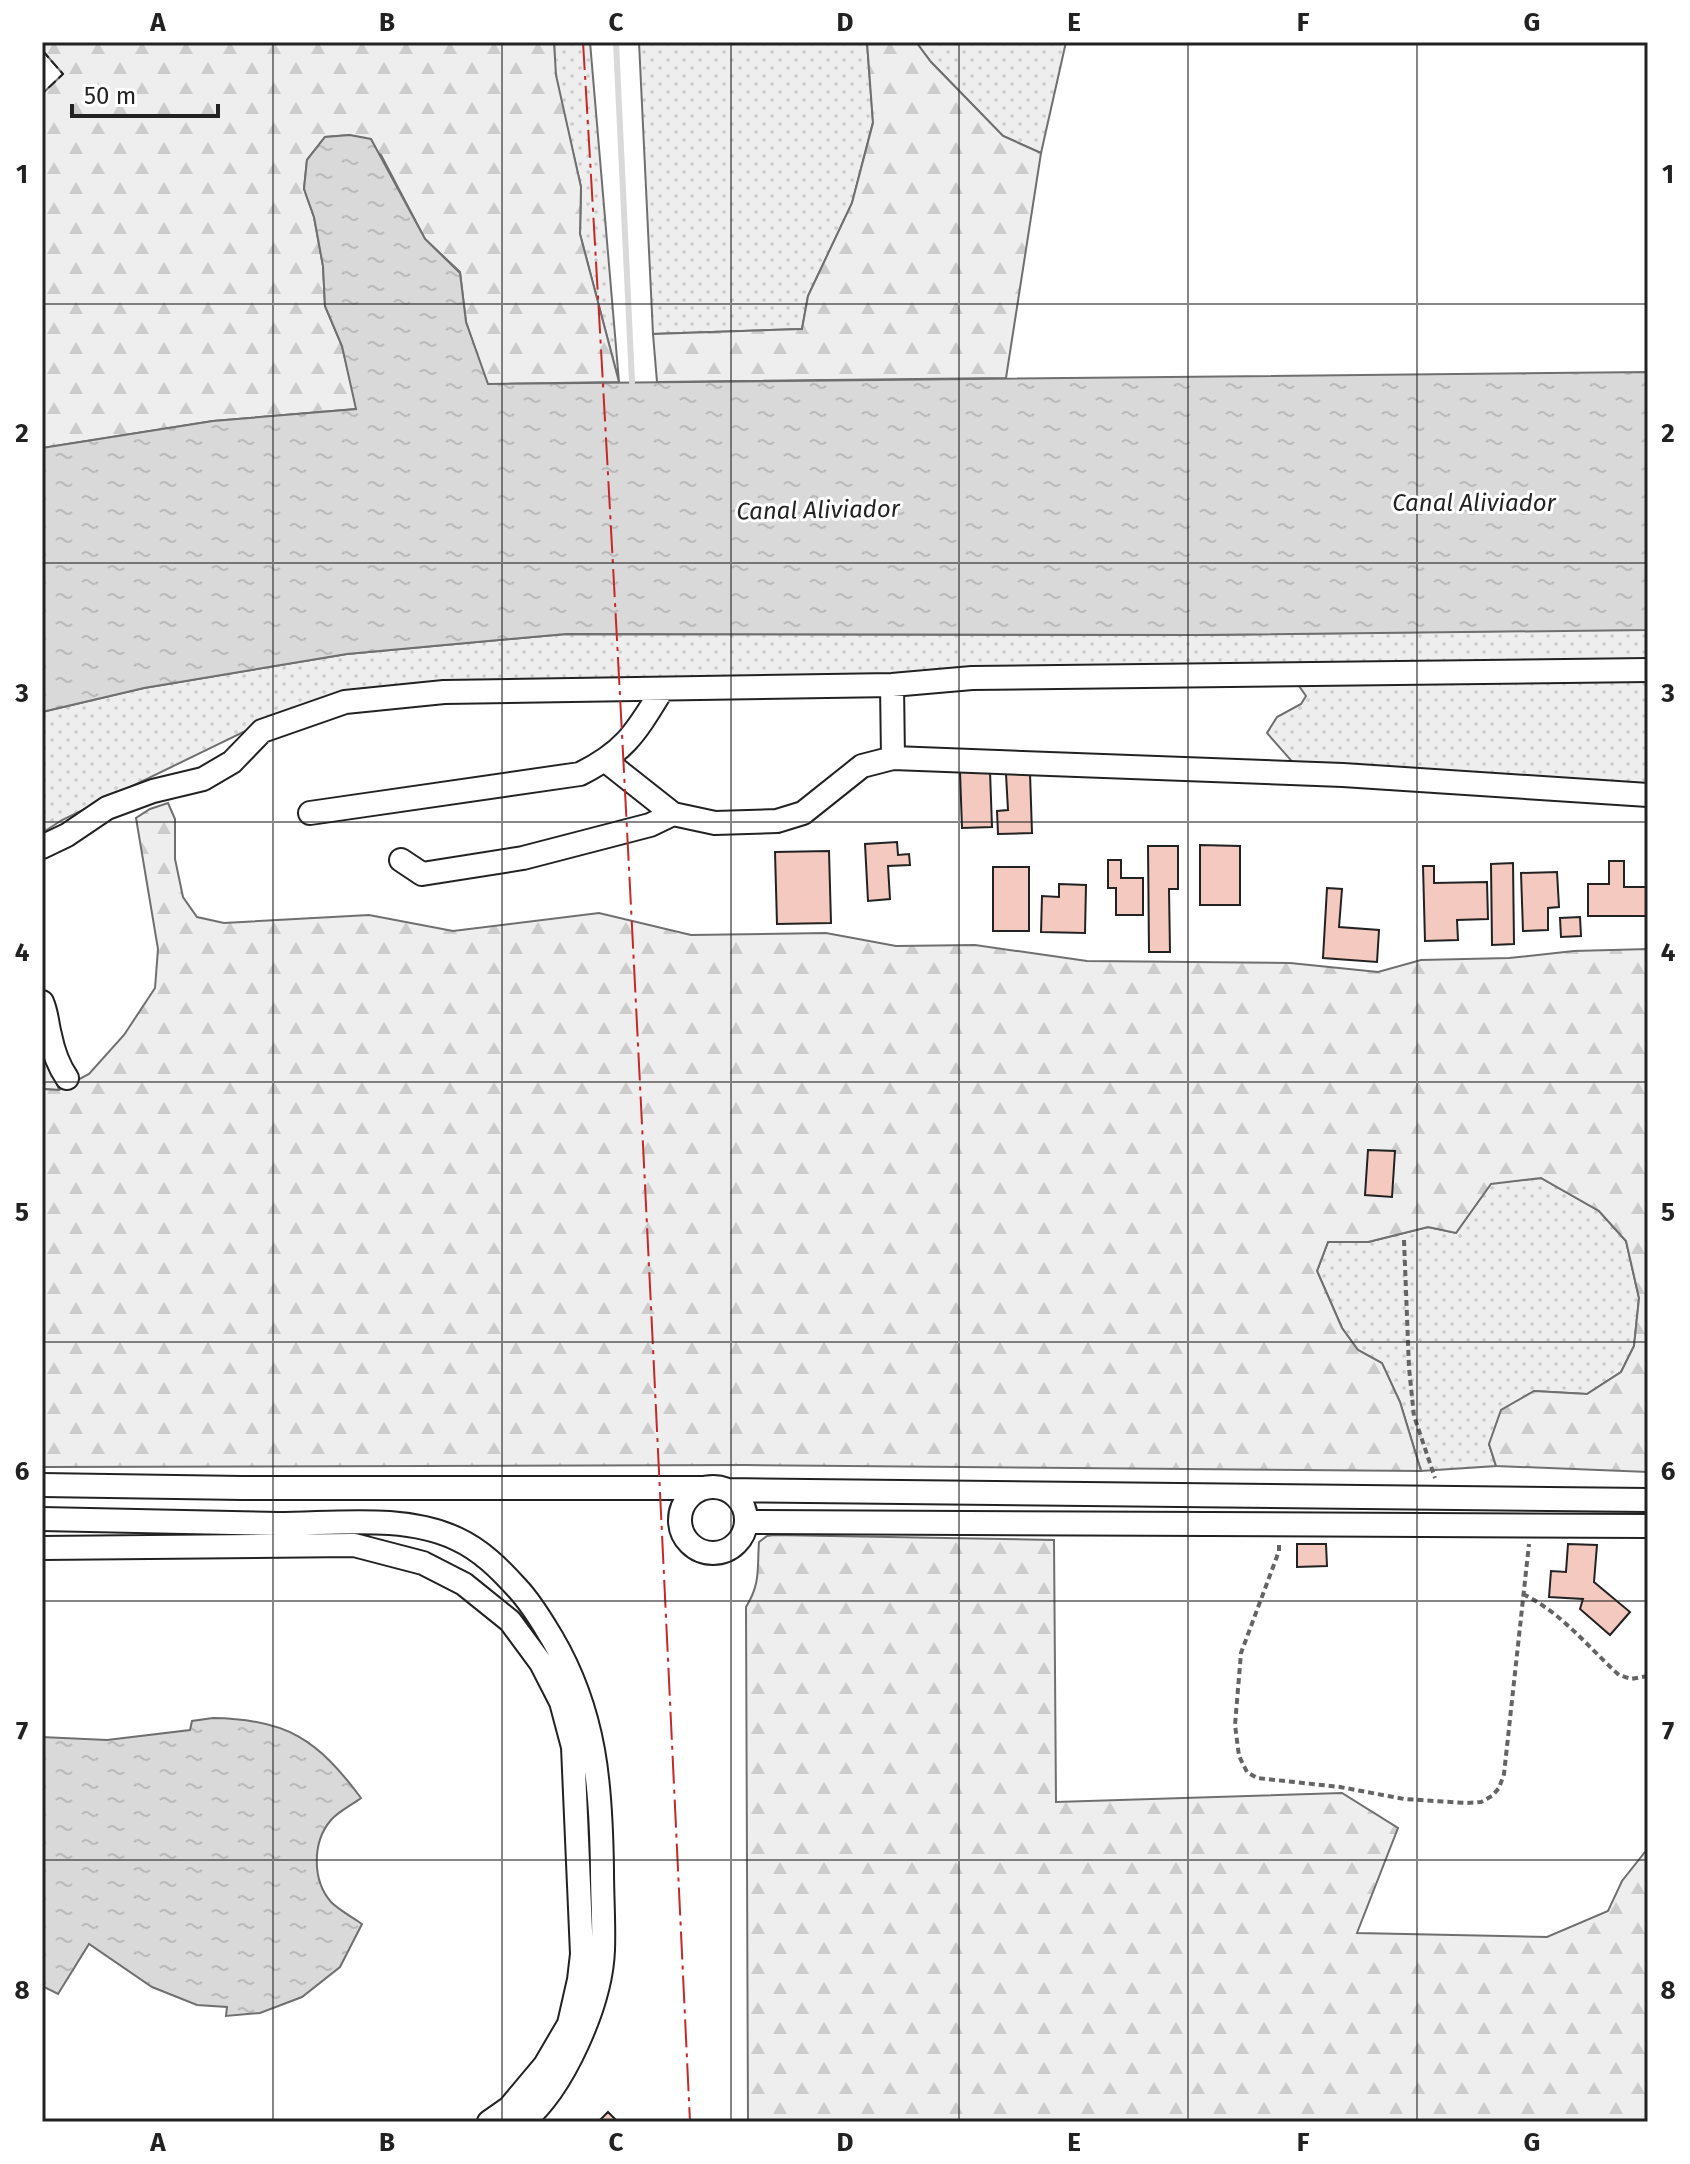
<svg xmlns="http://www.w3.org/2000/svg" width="1690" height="2164" font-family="'Fira Sans',sans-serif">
<defs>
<pattern id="grass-dots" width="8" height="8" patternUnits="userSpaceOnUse" patternTransform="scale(2)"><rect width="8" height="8" fill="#eee"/><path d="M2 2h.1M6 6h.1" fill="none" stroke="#ccc" stroke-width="1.8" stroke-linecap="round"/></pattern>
<pattern id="forest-firs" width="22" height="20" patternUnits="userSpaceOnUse" patternTransform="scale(2)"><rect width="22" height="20" fill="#eee"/><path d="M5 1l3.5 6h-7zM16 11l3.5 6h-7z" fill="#ccc"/></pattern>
<pattern id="water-ripples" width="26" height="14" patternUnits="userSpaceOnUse" patternTransform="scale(2)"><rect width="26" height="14" fill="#d9d9d9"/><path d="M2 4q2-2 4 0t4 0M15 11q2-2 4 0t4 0" fill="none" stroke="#bababa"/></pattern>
</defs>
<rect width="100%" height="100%" fill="#fff"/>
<path fill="url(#grass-dots)" stroke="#6f6f6f" stroke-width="2" d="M554,42h36l29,340 -39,-148 1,-47 -26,-112z
M639,42h228l6,80 -21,81 -44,93 -6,33 -149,5z
M916,42h150l-25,111 -38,-17 -72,-74z
M1648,629v157l-352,-20 -29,-33 10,-16 24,-13 5,-8 -19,-27 -837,13 -192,43 -196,95 -20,13v-121l102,-24 203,-34 219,-20 633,1z
M42,1036l17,54 -17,-1z
M1541,1178l58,33 27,30 13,57 -5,48 -13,26 -34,22 -53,-3 -45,53 7,22 -75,5 -21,-69 -18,-38 -24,-14 -16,-22 -25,-57 11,-29h40l60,-15 28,6 35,-50z"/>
<path fill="url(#forest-firs)" stroke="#6f6f6f" stroke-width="2" d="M42,42h512l2,33 25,112 -1,47 39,148 -132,2 -21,-62 -6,-50 -35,-33 -44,-84 -31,-20 -25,2 -18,23 -3,29 10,28 9,49 2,40 17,40 15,63 -144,12 -171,27v-354l21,-20 -21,-24z
M867,42h49l15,20 72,74 38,17 -35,225 -349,4 -4,-48 149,-5 6,-33 44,-93 21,-80z
M168,803l7,16v40l8,38 14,20 27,6 145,-8 84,16 146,-18 92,22 135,-2 70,13 79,-1 112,16 203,2 88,9 43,-12 88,-2 65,-7 74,-2v523l-152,-6 -7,-22 12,-34 33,-19 53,3 34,-22 13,-26 5,-48 -13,-57 -27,-30 -58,-33 -50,6 -35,49 -28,-6 -60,15h-40l-11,29 25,57 16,22 24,13 18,39 21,69 -675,-6 -704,2v-378l17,1 30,-16 35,-39 31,-47 3,-39 -22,-131 14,-9z
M774,1535l280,5 2,262 286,-9 56,35 -41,105 190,4 61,-26 14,-30 23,-29h3v270h-900l-2,-515c15,-24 11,-39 13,-65l8,-6z"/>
<path fill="url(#water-ripples)" stroke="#6f6f6f" stroke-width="2" d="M350,135l21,4 54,100 35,34 6,49 22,62 1160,-12v258l-449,5 -633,-1 -219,20 -203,34 -102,24v-264l171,-27 143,-12 -14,-63 -17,-40 -2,-40 -9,-49 -10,-28 3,-29 18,-23z
M213,1718c74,1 105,22 148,80 -9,7 -22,13 -30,22 -19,22 -19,60 0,82 8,8 21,15 31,22l-22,43 -38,30 -42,16 -34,3 1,-9 -30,-2 -45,-18 -63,-43 -31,50 -16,-8v-249l65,3 83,-10 2,-9z"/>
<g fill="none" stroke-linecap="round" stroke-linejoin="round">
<path stroke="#d9d9d9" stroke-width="6" d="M616,42l16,340"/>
</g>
<path fill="#f3c9c0" stroke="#222" stroke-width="2" d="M990,771l2,56 -30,1 -2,-56z
M1030,773l2,60 -34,1 -1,-23 11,-1 -2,-36z
M897,842l1,13 11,-1 1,11 -22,1 2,33 -22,2 -3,-57z
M1200,845l40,1v59h-40z
M1148,846h30v43h-9l1,63h-21z
M829,851l2,72 -54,1 -2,-72z
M1108,860h13v18h22v37h-27v-27h-8z
M1609,861h15v26h24v29h-60v-32h21z
M1513,863l1,81 -22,1 -1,-81z
M1423,866h11v17l53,-1 1,37 -31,1 1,20 -33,1z
M993,867h36v64h-36z
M1557,872l2,35 -11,1v22l-25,1 -2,-58z
M1059,884l27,1 -1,48 -44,-1 1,-36 17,1z
M1327,888l15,1 -3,38 40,3 -2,32 -54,-4z
M1580,917l1,19 -20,1 -1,-19z
M1368,1150l27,1 -3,46 -27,-2z
M1297,1544h29l1,22 -30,1z
M1568,1544l29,1 -3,37 36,30 -20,23 -30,-26 3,-10 -34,-2 2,-26 15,1z
M608,2112l10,10h-20z"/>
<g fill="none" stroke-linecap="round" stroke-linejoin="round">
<defs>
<path id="minor" d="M892,685l1,73 450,17 305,20
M606,761l67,53
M310,813l270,-39c46,-23 56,-42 82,-84
M42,847l25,-12 40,-27 46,-17 50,-12 29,-17 30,-31 83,-29 99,-10 448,-7 80,-7 676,-8
M401,860l21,14 101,-16 127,-33 23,-11 42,9 62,-2 26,-8 59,-47 31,-8
M42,1002c5,11 5,22 8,33 3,15 8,30 17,43
M42,1485l200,3h463
M680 1520a33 33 0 1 1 66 0a33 33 0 1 1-66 0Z
M727,1490l921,10
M42,1519c79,1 157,4 236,5 57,0 127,-10 179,15 24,11 43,30 61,50 14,15 23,31 34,49 44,75 49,148 50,233 0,26 2,53 1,79 -2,53 -39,138 -80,172
M746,1522l902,4
M42,1548l312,-3 69,18 41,21 46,37 31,42 20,39 12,45 9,207 -3,26 -10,44 -24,41 -36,43 -20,14"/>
</defs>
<use href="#minor" stroke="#222" stroke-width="26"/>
<path stroke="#646464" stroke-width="4" stroke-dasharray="6 4" stroke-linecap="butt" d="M1404,1240l5,128 5,48 21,62
M1279,1545v6l-38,102 -6,72 4,31 8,16 10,6 83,9 64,12 62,4 15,-1 11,-6 7,-8 5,-14 25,-230
M1523,1594c39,19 65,53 96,81l12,4 17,-3"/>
<use href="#minor" stroke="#fff" stroke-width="22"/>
<path stroke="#222" stroke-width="2" stroke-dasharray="10 4" stroke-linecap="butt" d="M42,50l21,24 -21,20"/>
<path stroke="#c62828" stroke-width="2" stroke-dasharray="28 6 4 6" stroke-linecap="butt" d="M583,42c42,693 74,1387 107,2080"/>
</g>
<path fill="none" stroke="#222" stroke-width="2" stroke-opacity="0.55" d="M273,42v2080M502,42v2080M731,42v2080M959,42v2080M1188,42v2080M1417,42v2080M42,304h1606M42,563h1606M42,822h1606M42,1082h1606M42,1342h1606M42,1601h1606M42,1860h1606"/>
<g text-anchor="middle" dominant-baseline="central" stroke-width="6" stroke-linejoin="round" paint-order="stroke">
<g font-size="24" font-style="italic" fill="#222" stroke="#fff">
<text x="1474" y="503">Canal Aliviador</text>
<text transform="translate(818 510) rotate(-1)">Canal Aliviador</text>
</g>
</g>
<rect width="1690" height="2164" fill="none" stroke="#ffffff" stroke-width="88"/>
<path d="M72 104v12h146v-12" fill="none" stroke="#222222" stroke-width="4"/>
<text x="84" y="104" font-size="24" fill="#222222" stroke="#ffffff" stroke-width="6" paint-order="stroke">50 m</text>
<rect x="44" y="44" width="1602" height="2076" fill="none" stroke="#222" stroke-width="3"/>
<g font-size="26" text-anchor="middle" font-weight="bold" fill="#222">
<text x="158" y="31">A</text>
<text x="387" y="31">B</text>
<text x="616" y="31">C</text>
<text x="845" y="31">D</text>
<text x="1074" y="31">E</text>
<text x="1303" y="31">F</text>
<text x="1532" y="31">G</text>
<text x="22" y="183">1</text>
<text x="1668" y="183">1</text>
<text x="22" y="442">2</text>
<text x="1668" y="442">2</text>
<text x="22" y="702">3</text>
<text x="1668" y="702">3</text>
<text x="22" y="961">4</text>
<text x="1668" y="961">4</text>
<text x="22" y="1221">5</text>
<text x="1668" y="1221">5</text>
<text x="22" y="1480">6</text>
<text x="1668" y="1480">6</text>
<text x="22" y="1740">7</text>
<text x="1668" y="1740">7</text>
<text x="22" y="1999">8</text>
<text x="1668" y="1999">8</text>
<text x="158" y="2151">A</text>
<text x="387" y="2151">B</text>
<text x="616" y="2151">C</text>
<text x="845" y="2151">D</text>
<text x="1074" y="2151">E</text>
<text x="1303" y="2151">F</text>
<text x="1532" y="2151">G</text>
</g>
</svg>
